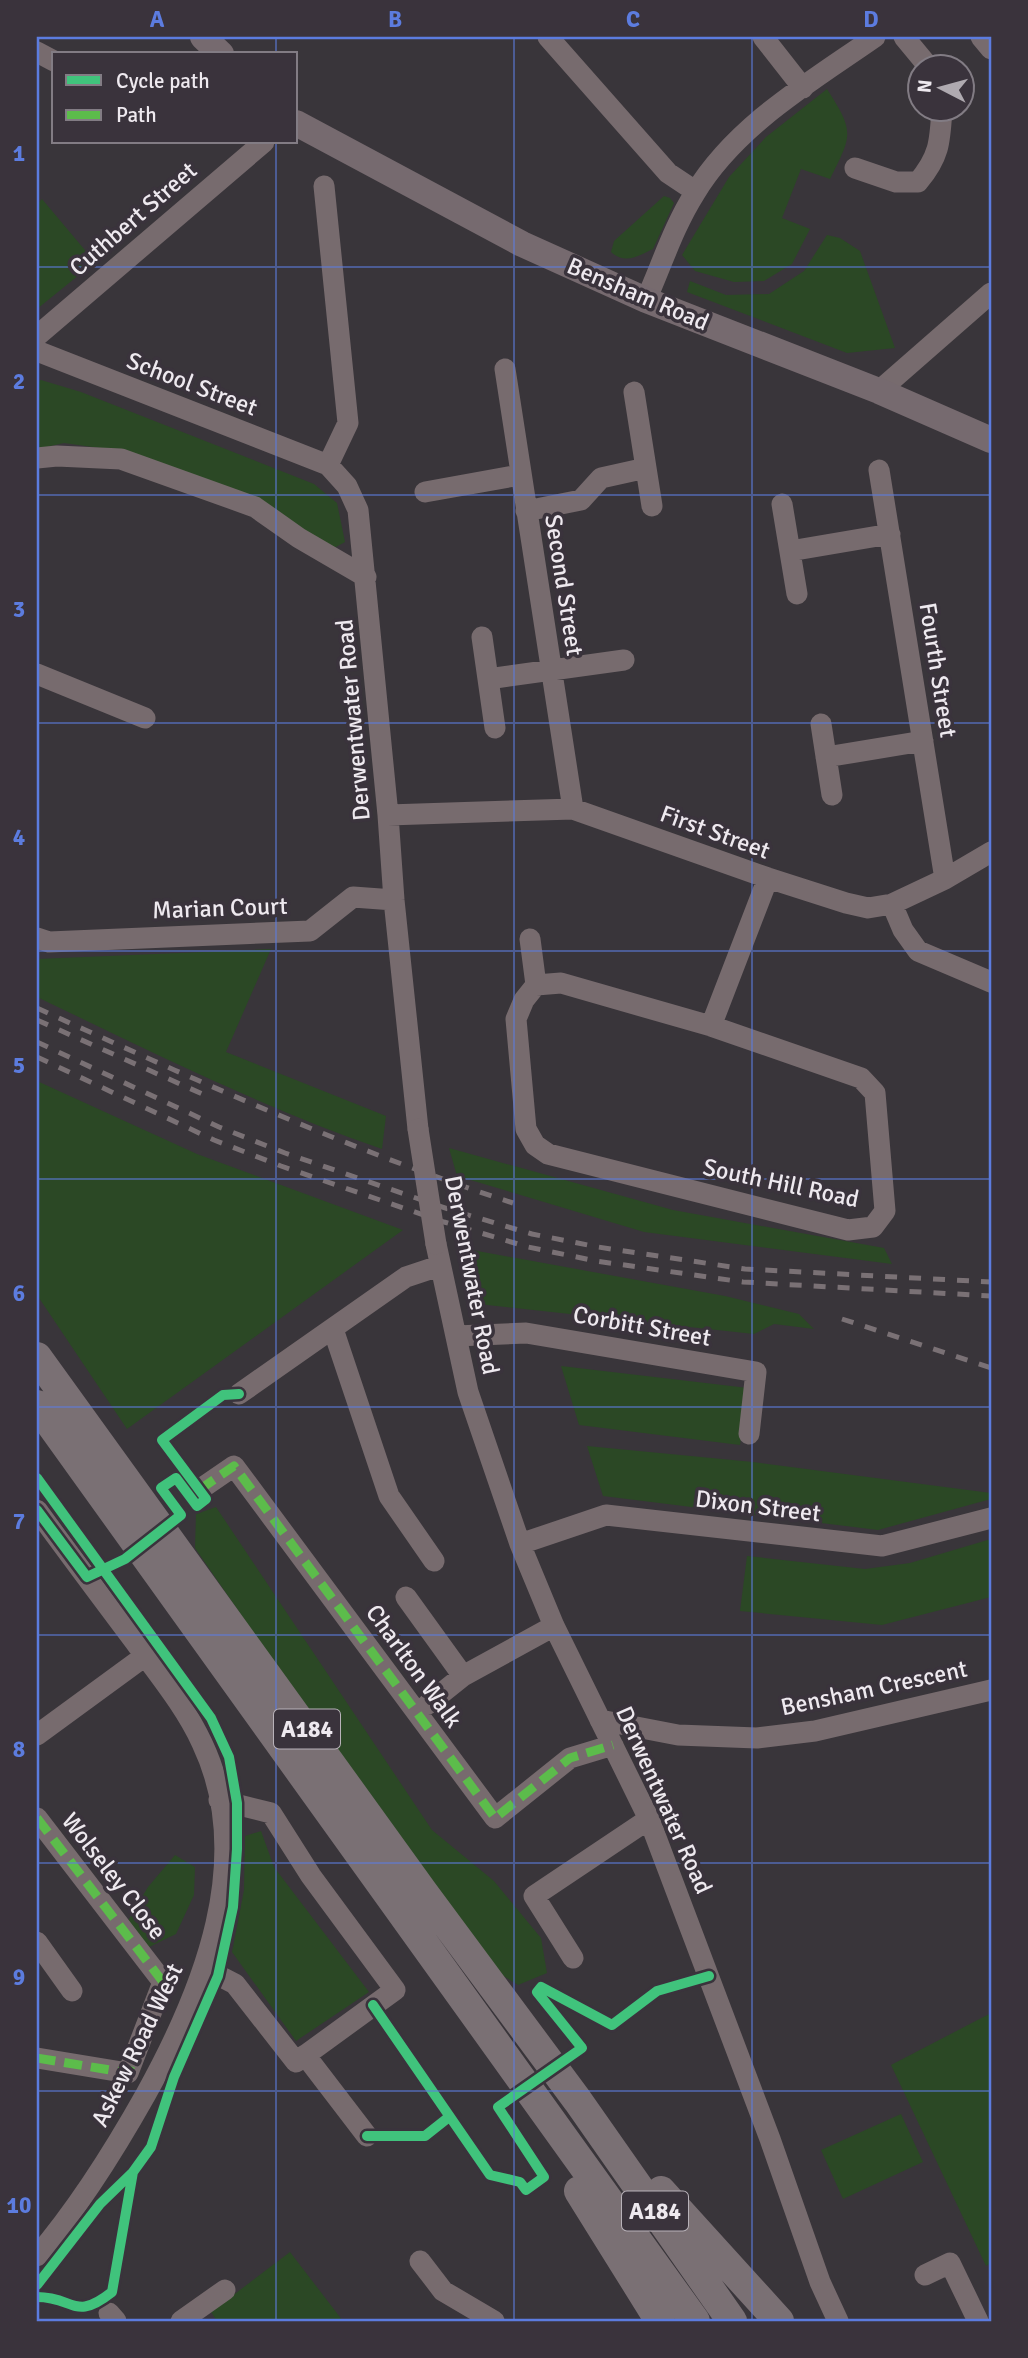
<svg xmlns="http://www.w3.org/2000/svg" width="1028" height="2358" font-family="Signika,sans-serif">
<rect width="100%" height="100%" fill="#39353a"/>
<path fill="#2b4825" d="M827,89c28,44 25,45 3,90l-29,-10 -19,49 28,11 -18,35 -28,17 -30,1 -39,-11 -13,-16 47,-78 37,-40z
M664,196l6,2 4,5 -21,46c-15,7 -28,16 -42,3l3,-11z
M42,199l53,63 -58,47v-105z
M827,235l13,3 20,13 35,97 -48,5 -160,-61 3,-11 36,14 43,-1 35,-23z
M41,380l40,12 233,92 23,19 8,39 -11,6 -213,-97 -57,-8 -27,6v-67z
M271,949l-45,103 160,64 -4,33c-119,-41 -232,-98 -345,-152v-38z
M37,1081l160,73 206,76 -276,199 -90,-134z
M449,1148l224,62 211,38 8,16 -248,-32 -187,-56z
M461,1248l264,48 74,18 15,15 -40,-5 -20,10 -285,-31z
M561,1366l187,22 -8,57 -161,-20z
M587,1446l166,16 238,31v6l-113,31 -275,-34z
M216,1507l216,323 62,51 47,57 6,35 -29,12 -24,-15 -132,-180 -167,-242 1,-34z
M991,1539v58l-109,28 -142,-14 7,-55 118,13 45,-6z
M261,1831l13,36 95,125 -73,49 -64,-89 12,-62 1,-54z
M175,1855l20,12 -1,28 -18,39 -31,15 -19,-25 22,-37z
M991,2013v250l-5,3 -95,-201z
M901,2114l22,48 -80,37 -22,-49z
M290,2252l53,69h-126l-6,-9z"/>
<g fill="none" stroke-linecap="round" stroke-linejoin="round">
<path stroke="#776b6e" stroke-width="21" d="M548,37l120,136 27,18
M763,37l40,51
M904,37l24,29
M981,37l10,12
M37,52l17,9
M855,168l41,14h22c22,-26 22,-41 24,-74
M324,186l24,237 -20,42 19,21 11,24 30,305 6,85 24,229
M646,300c16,-36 28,-74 49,-107 41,-68 117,-112 180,-156
M37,336l227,-194
M37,351l291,114
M505,369l68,440
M879,391l112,-98
M634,392l18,114
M37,458l20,-2 64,3 134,48 44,31 67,39
M879,470l66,409
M425,492l95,-17
M782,504l15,90
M526,511l55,-11 20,-22 45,-10
M790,551l100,-17
M482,637l13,91
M37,674l108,44
M488,679l136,-19
M821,724l11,71
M826,757l97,-16
M388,815l185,-6 195,69 78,25 22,5 24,-4 11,26 15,21 73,31
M892,904l53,-25 46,-27
M37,938l12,4 261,-11 43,-34 41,3
M530,939l6,46
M561,983l150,43 150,52 14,15 10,118 -12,16 -25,3 -300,-76 -13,-9 -9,-16 -10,-110 8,-19 12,-15z
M711,1026l57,-148
M436,1244l32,148 52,152 34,82 95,193 121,320 50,143 18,39
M333,1329l56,167 45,65
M456,1336l70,-3 230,39 -7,62
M239,1394l167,-117 33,-11
M199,1490l35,-24 261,352 75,-60 43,-13
M37,1510c32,44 65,88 98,132 23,32 50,64 67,101 55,116 1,248 -56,351 -32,57 -67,113 -109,162
M520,1544l86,-29 276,31 109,-28
M406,1597l57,79
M428,1704l35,-28 91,-50
M600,1720l78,15 79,3 58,-7 176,-41
M37,1735l108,-79
M37,1818l126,164 -35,91 -91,-15
M37,1942l35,49
M573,1958l-39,-62 115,-77
M204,1968l31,16 61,78 99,-72 -84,-114 -40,-63 -52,-13
M305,2055l62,81
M420,2261l23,30 51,30
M925,2275l25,-12 28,58
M109,2313l7,8
M181,2321l44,-31"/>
<path stroke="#766a6f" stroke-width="26" d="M203,37l18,17
M296,123l226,121 124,56 233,91 112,49"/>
<path stroke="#7a7074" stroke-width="30" d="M37,1357l386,535 155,209 154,220
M37,1405l658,916
M579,2191l81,130
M661,2191l118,130"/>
<path stroke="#7a7175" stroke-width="5" stroke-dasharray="12 12" stroke-linecap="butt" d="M37,1008c156,71 312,142 476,195
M37,1020l172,77
M37,1042l182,85 66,26 163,56 84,25 66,13 147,22 246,13
M37,1057l177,83 67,26 163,56 84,25 68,14 147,21 248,14
M842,1319l149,49"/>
<path stroke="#776b6e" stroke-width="21" d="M418,1129l18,115"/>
<path stroke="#5cbc4b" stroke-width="9" stroke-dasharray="18 9" stroke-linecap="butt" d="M199,1490l35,-24 261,352 75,-60 43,-13
M37,1818l126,164 -35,91 -91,-15"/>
<defs>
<path id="cycleway" d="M37,1478l174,240 18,39 8,46v46l-4,58 -15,69 -44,101 -23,70 -18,25 -33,32 -63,81
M37,1510l50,67 38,-18 56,-44 -20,-27 15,-10 21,28 9,-7 -44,-59 61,-45 16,-1
M373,2005l117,170 30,7 6,8 18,-13 -46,-70 84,-59 -45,-56 4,-5 71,38 45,-34 52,-15
M367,2136h58l24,-19
M37,2297c38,0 37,25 75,-5l21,-120"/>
</defs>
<use href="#cycleway" stroke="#3a333c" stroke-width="15"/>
<use href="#cycleway" stroke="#40c37c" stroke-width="10"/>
</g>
<path fill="none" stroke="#5c7cdf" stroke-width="2" stroke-opacity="0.55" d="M276,37v17M514,37v2284M752,37v2284M276,142v2179M37,267h954M37,495h954M37,723h954M37,951h954M37,1179h954M37,1407h954M37,1635h954M37,1863h954M37,2091h954"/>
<g text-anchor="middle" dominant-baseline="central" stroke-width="7" stroke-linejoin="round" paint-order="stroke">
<g fill="#3a333c" stroke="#b8b2b9" stroke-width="2">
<rect x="274" y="1709.5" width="66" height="39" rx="5"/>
<rect x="622" y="2191.5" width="66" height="39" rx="5"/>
</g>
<g font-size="23" font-weight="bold" fill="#eee9ef">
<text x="307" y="1729">A184</text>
<text x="655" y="2211">A184</text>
</g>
<g font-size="24" fill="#eee9ef" stroke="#3a333c">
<text transform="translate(133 219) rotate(-41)">Cuthbert Street</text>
<text transform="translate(638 294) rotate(23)">Bensham Road</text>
<text transform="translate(192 384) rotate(21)">School Street</text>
<text transform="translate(564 585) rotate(81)">Second Street</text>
<text transform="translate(938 670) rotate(81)">Fourth Street</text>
<text transform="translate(353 720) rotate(-95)">Derwentwater Road</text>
<text transform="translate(715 832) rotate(20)">First Street</text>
<text transform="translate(220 908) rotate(-2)">Marian Court</text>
<text transform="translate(781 1183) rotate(12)">South Hill Road</text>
<text transform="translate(472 1275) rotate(79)">Derwentwater Road</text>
<text transform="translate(642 1326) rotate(10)">Corbitt Street</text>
<text transform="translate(758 1506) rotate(7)">Dixon Street</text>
<text transform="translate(414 1666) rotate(54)">Charlton Walk</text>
<text transform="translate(874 1688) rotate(-12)">Bensham Crescent</text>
<text transform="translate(664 1800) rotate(66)">Derwentwater Road</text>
<text transform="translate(114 1876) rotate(52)">Wolseley Close</text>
<text transform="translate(137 2045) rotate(-64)">Askew Road West</text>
</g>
</g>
<rect width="1028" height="2358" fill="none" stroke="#3a333c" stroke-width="77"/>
<rect x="52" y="52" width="245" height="91" fill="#3a333c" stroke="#827c84" stroke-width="2"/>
<rect x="66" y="75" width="35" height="10" fill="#40c37c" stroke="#827c84" stroke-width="2"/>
<text x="116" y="88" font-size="21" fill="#eee9ef">Cycle path</text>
<rect x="66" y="110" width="35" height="10" fill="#5cbc4b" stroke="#827c84" stroke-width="2"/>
<text x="116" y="122" font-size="21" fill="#eee9ef">Path</text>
<g transform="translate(941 88) rotate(276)"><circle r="33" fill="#3a333c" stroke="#827c84" stroke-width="2"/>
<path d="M0-5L12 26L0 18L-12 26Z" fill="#afaab0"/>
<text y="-10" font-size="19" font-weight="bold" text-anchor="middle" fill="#eee9ef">N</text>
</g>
<rect x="38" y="38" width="952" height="2282" fill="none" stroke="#5c7cdf" stroke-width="2.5"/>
<g font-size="23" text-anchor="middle" font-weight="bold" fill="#5c7cdf">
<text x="157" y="27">A</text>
<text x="395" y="27">B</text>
<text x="633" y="27">C</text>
<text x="871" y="27">D</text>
<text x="19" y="161">1</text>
<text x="19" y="389">2</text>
<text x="19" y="617">3</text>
<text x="19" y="845">4</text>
<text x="19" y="1073">5</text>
<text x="19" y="1301">6</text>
<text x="19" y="1529">7</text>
<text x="19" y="1757">8</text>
<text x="19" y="1985">9</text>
<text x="19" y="2213">10</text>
</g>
</svg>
